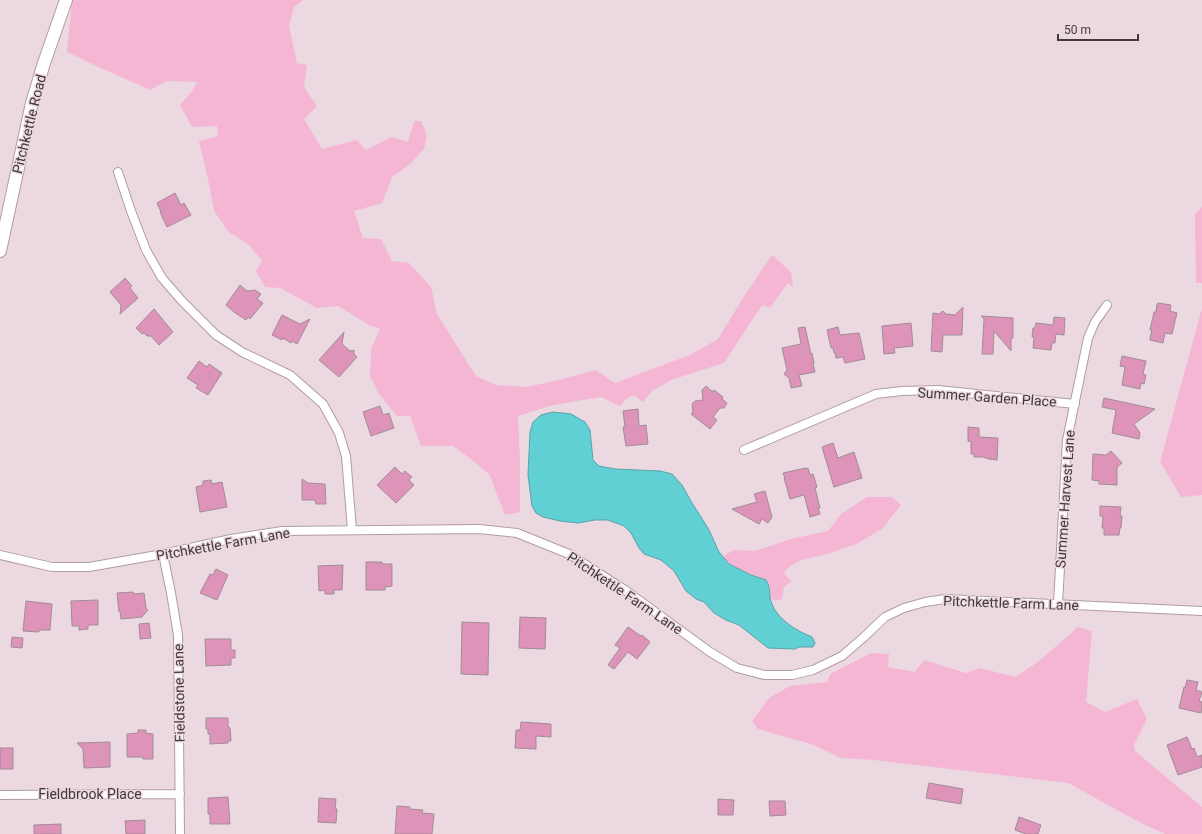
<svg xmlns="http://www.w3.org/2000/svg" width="1202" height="834" font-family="Roboto,sans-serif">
<rect width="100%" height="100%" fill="#ecd8e1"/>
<path fill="#f5b6d4" d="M72,0h231l-9,7 -5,19 8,37 10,2 -3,22 13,19 -13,13 18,30 35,-9 9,10 26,-13 16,5 6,-21h7l6,14 -3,14 -14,15 -18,13 -10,26 -28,8 9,27 18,1 11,22 17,2 22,24 6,27 39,62 20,9 31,2 36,-8 33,-9 19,13 75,-28 28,-16 25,-41 29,-43 19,17 2,16 -5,-5 -18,25 -8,-3 -38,58 -53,17 -19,11 -9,11 -9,-7 -8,4 -6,7 -19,-9 -24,4 -27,5 -32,10 2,44v52l-15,3 -16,-41 -17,-14 -19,-14h-32l-11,-30h-13l-18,-22 -9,-18 1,-27 9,-20 -11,-4 -31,-19 -21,2 -37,-20 -15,-1 -9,-16 6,-10 -13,-16 -20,-13 -15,-21 -5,-27 -10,-43 19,-5 -1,-10 -25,1 -12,-22 12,-14 5,-9 -31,-1 -16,9 -56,-25 -27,-13z
M1202,207v76h-6l-1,-69z
M1202,308v187l-21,2 -21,-35z
M867,497h25l9,8 -19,24 -26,15 -28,10 -27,6 -12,7 -6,6 9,8 -8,6 -2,12 -6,2 -5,-3 -1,-11 -4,-7 -15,-5 -22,-11 -6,-7 10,-7 22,1 36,-12 37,-8 13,-17z
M1078,627l14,4 -6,71 19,10 32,-13 10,20 -13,26 1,6 67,56v27h-37l-26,-12 -71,-39 -194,-23 -33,-2 -30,-14 -53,-15 -6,-8 17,-23 21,-12 37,-4 3,-8 41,-21 18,1 -1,13 27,5 9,-12 42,13 14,-5 35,9 23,-15z"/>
<path fill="#61d0d5" stroke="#57a3a7" d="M553,412l18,2 14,8 5,8 3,30 6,6 16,3 45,2 12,3 10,11 10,18 16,25 11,24 10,12 22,11 15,5c6,10 2,15 6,24 6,16 25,27 40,33l3,6 -2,4h-14l-4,2 -27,-1 -29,-23 -13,-5 -12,-7 -10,-11 -8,-3 -10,-8 -12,-20 -7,-6 -6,-5 -17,-6 -5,-6 -8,-15 -7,-7 -16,-6h-13l-17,3 -18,-2 -17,-4 -7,-4 -4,-7 -4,-31 2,-43 3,-10 8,-7z"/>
<path fill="#de93b8" stroke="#a08d96" d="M175,193l6,12 3,-2 7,12 -24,12 -7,-15h1l-4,-9z
M125,278l7,8 -2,2 8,10 -18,16 1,-9 -11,-13z
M240,285l7,6 8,-1 6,4 -4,5 6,4 -13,16 -2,-2 -2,3 -12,-8 -8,-7z
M1158,303l13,2 -1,6 7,2 -5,21 -7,-1 -2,10 -13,-3v-2l2,-8h-2l4,-18h2l1,-8z
M963,307l-1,28h-19l-1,17 -11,-1 2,-38 6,1 4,-3 3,3 9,1z
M154,309l19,23 -14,13 -8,-9h-4l-3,-3 -2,1 -6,-6z
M282,315l18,9 10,-5 -13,25 -5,-3 -1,2 -8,-5 -1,2 -10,-5z
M981,316l32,2v20h-2v13l-17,-20 -1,23h-11l2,-35z
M1054,317l11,1 -1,17 -8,-1 -1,9h-3l-1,7 -18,-2 1,-11h-2l1,-9h2l1,-5 17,2z
M911,323l2,23 -19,2 1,5 -11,1 -2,-28z
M805,327l6,27 1,-1 2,10h-1l2,9 -16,3 3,11 -11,2 -2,-10 -5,-4 3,-4 -5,-22 19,-4 -3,-16z
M838,327l2,8 19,-2 6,26 -20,4 -2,-6 -7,1 -1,-5h-1l-1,-5h-2l-4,-18z
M344,332l-2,12 8,7 4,-1v4l3,3 -18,20 -20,-17z
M1122,356l24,5 -3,13 3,1 -2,9 -3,-1 -1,6 -18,-4 3,-18 -5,-1z
M199,361l8,6 2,-3 13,9 -14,22 -12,-7 2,-3 -11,-7z
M706,386l7,6 1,-2 9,7 -1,2 5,4 -3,5h-4l-7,9 4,3 -7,9 -19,-15 2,-2 -1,-8 3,-3 8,-1 -1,-10z
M1104,398l51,11 -21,15 6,9 -1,6 -27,-6 4,-23 -14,-3z
M380,406l3,9 6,-2 5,15 -23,8 -8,-24z
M638,409l1,17 7,-1 2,19 -22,2 -3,-19h2l-2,-16z
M968,427l11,1v9l19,1 -1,22 -8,-1 -6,-2h-9v-3h-3v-12l-3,-1z
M833,443l5,15 16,-6 8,26 -28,9 -12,-40z
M1111,451l11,12 -5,4v18l-18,-1v-3l-7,-1 1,-26 13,1z
M395,467l7,7 3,-3 7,6 -3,3 5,5 -18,18 -19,-18z
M806,468v1l2,-1 2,7 3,-1 4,13 -2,1 5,20h-2l2,6 -10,3 -6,-22 -14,4 -6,-21h1l-2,-5z
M302,479l6,4 17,1 1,20h-10l-1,-4h-13z
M211,480l1,4 10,-2 5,25 -27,5 -4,-25 7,-2v-4z
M765,491l7,26 -4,6 -6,-4 -3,5 -27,-15 25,-7 -3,-8z
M1100,506l21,1 -1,9h2l-1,12h-1l-1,7h-15v-7h-2l1,-12h-3z
M366,562h16v2h10v22l-7,1v3h-19z
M343,565l-1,25h-8v4h-9v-4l-6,1 -1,-25z
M216,569l12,6 -11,25 -17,-7 10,-19 3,1z
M133,592l1,2 10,-1 2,15 2,2 -6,7 -21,2 -1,-8 -1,1 -2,-19z
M98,600v25h-10v4l-9,1v-4h-7l-1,-25z
M26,601l26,3 -2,26h-11v2l-16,-1z
M520,617l26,1 -1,31 -26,-1z
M462,622l27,1 -1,52 -27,-1z
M149,623l2,15 -11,1 -1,-15z
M628,627l13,9 1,-1 8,7 -13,17 -9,-7 -14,17 -6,-4 12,-17 -5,-3z
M12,637l11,1 -1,10 -11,-1z
M205,639h26v11h4v8h-4v7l-25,1z
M1187,680l11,2 -2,8 6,2 -3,9 3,1 -1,11 -22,-5 5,-21 1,1z
M206,718h22v8l2,2 1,13h-3v2l-18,1v-10h-2v-5h-2z
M521,722l30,2v13l-15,-1v13l-21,-1 1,-18h4z
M138,730h8v3l7,1v25h-10v-2h-16v-23l11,-1z
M1187,737l5,12 2,-1 3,9 5,-2v12l-24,8 -11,-30z
M110,742v25l-26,1 -1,-19 -6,-6z
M0,748h13v21h-13z
M929,783l34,6 -2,15 -35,-6z
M228,797l2,27h-20v-10h-2v-16z
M319,798l17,1 -1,10h2l-1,14 -18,-1z
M718,799l16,1 -1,15h-15z
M769,801h16l1,14 -16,1z
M397,806l13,1v2l13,1 -1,3 12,1 -2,20h-37z
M1019,817l22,8 -3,9h-12l-11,-4z
M145,820v14h-19l-1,-13z
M61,824v10h-27v-9z"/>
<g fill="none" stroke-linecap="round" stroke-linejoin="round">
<defs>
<path id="minor" d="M118,172l13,39 15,39 16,28 20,23 34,34 26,17 48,23 33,29 16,29 7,23 6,74
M744,450l132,-56 26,-3 36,-1 137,14
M163,554l8,39 7,42 2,199
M0,555l52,12h37l74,-13 68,-15 51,-8 197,-2 38,4 52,21 56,36 85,62 27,16 27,7h28l21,-5 29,-14 22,-19 21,-20 19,-9 21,-6 20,-3 257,12
M1058,604l9,-164 21,-102 7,-16 12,-17
M0,795l180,-1"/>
<path id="secondary" d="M0,251l32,-148 12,-40 22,-63"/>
</defs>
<use href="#minor" stroke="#b09ca5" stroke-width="10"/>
<use href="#secondary" stroke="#b09ca5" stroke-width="14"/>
<use href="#minor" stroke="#fff" stroke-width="8"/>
<use href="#secondary" stroke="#fff" stroke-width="12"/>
</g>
<g text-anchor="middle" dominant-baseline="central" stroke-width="3" stroke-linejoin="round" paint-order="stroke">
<g font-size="14" fill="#41393c" stroke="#ecd8e1">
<text transform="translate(29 124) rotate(-76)">Pitchkettle Road</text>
<text transform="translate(987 397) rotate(4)">Summer Garden Place</text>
<text transform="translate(1065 499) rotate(-86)">Summer Harvest Lane</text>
<text transform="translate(223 544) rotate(-10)">Pitchkettle Farm Lane</text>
<text transform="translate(625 593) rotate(34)">Pitchkettle Farm Lane</text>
<text transform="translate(1011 603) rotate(2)">Pitchkettle Farm Lane</text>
<text transform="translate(179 693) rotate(-91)">Fieldstone Lane</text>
<text x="90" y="794">Fieldbrook Place</text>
</g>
</g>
<path d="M1058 34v6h80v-6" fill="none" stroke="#41393c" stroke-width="2"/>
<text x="1064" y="34" font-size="12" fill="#41393c" stroke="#ecd8e1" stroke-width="3" paint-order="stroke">50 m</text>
</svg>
